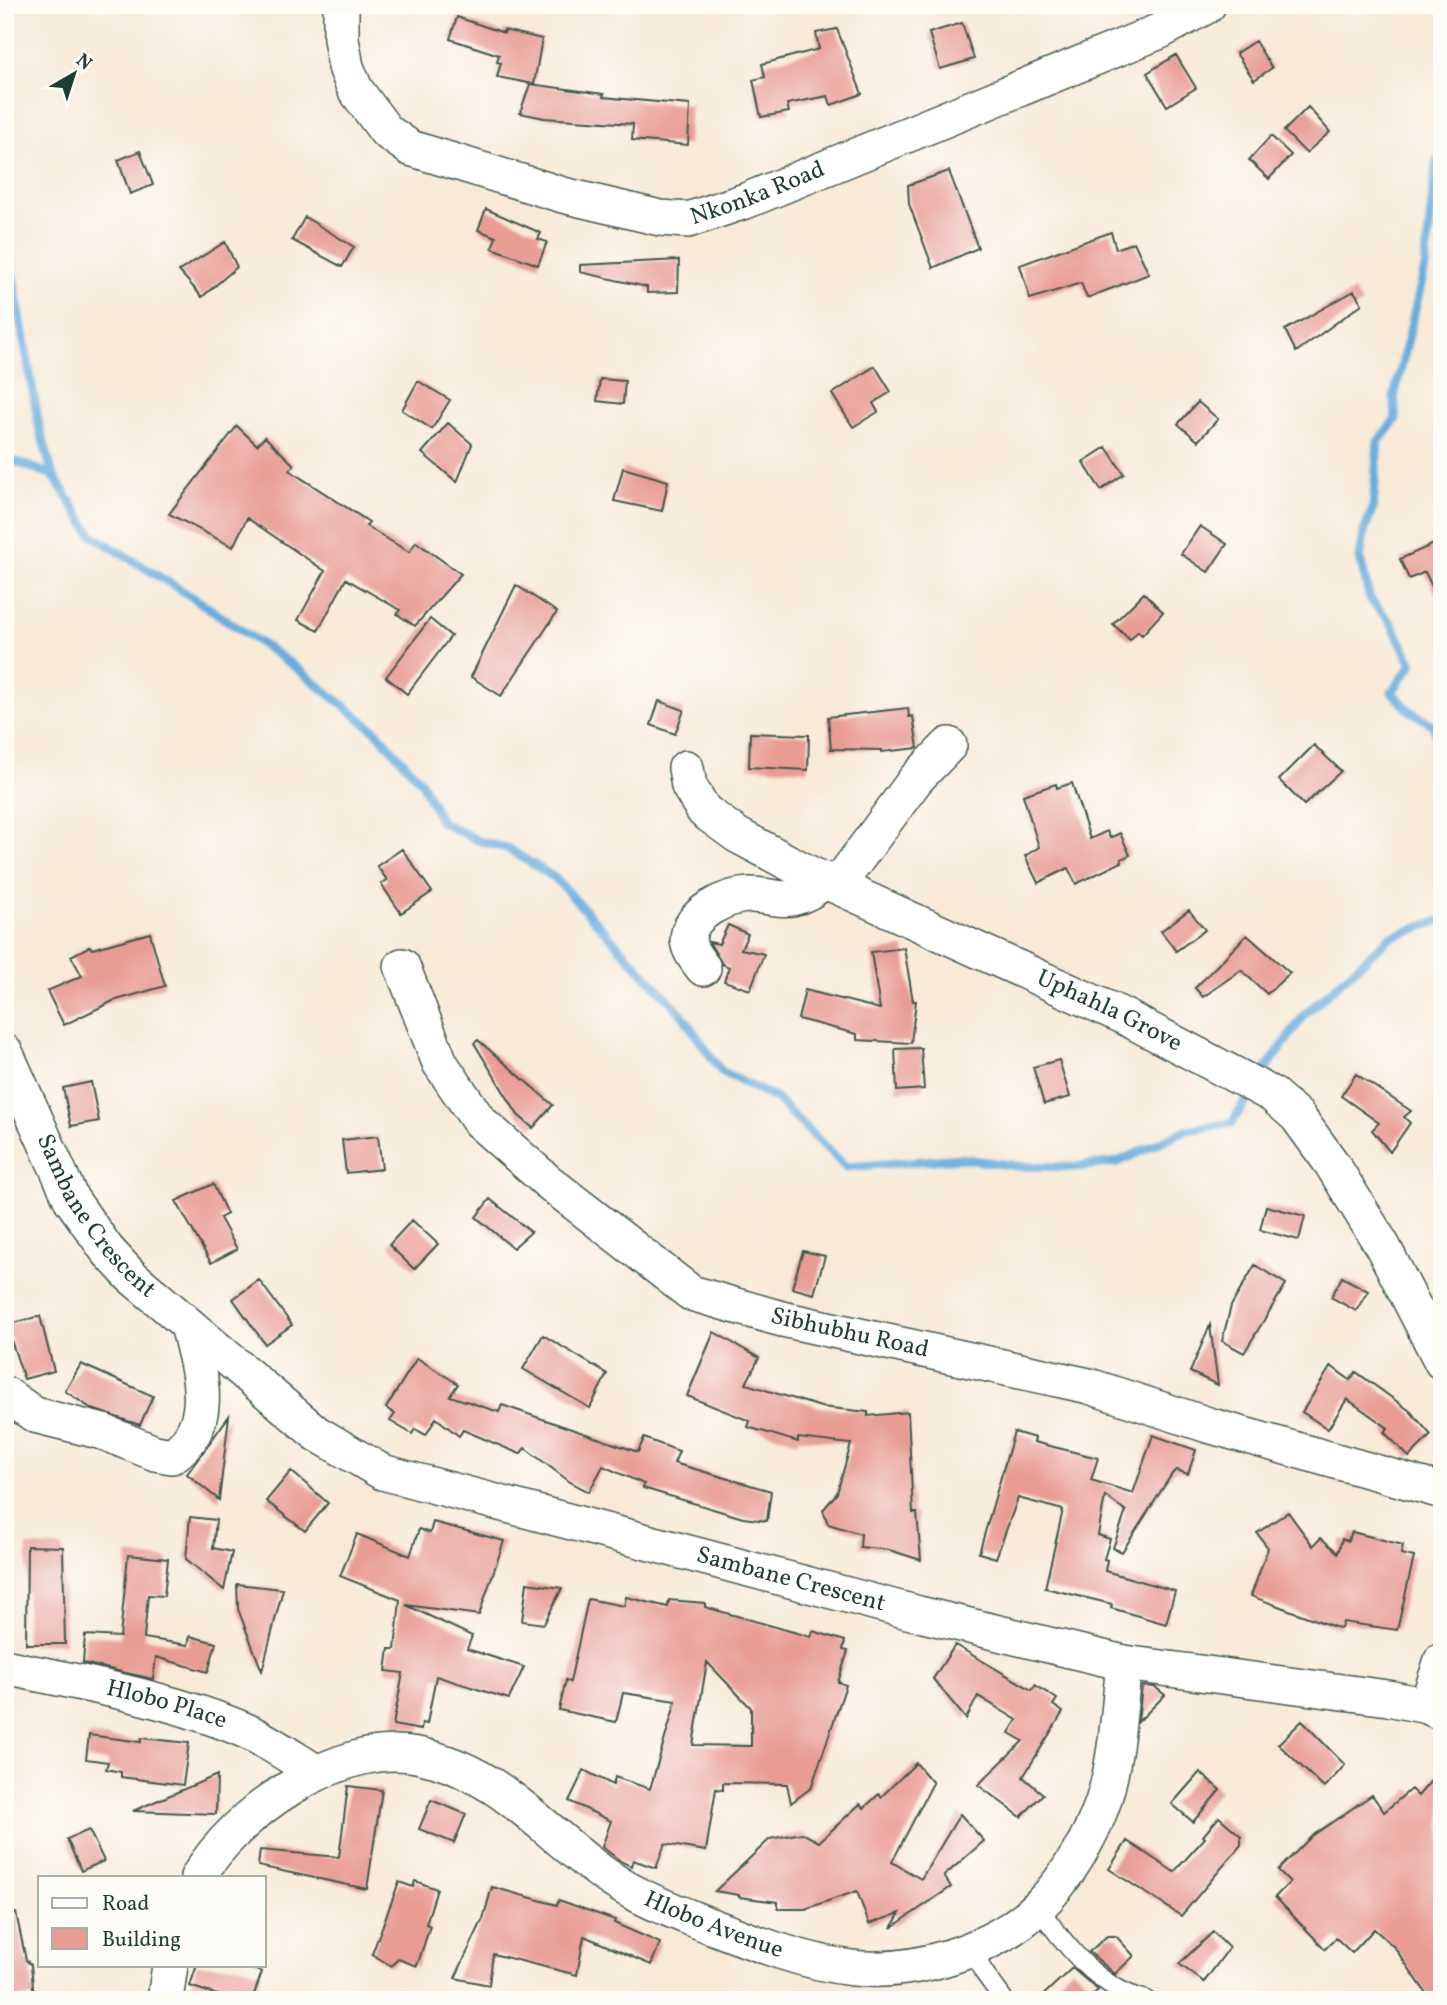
<svg xmlns="http://www.w3.org/2000/svg" width="1447" height="2005" font-family="Vollkorn,serif">
<rect width="100%" height="100%" fill="#fdfcf7"/>
<filter id="ink" filterUnits="userSpaceOnUse"><feTurbulence type="fractalNoise" baseFrequency=".0143" numOctaves="2"/><feDisplacementMap in="SourceGraphic" scale="14" xChannelSelector="R" yChannelSelector="G"/><feConvolveMatrix kernelMatrix="1 2 1 2 8 2 1 2 1" color-interpolation-filters="sRGB"/></filter>
<filter id="wash" filterUnits="userSpaceOnUse"><feTurbulence type="fractalNoise" baseFrequency=".00686" numOctaves="4" result="noise"/><feDisplacementMap in="SourceGraphic" scale="28" xChannelSelector="R" yChannelSelector="G"/><feGaussianBlur stdDeviation="1.57" result="paint"/><feColorMatrix in="noise" values="0 0 0 0 0 0 0 0 0 0 0 0 0 0 0 0 0 1.4 0 .05"/><feComposite in="paint" operator="in"/></filter>
<g filter="url(#wash)">
<rect width="100%" height="100%" fill="#f8ead7"/>
<g fill="none" stroke-linecap="round" stroke-linejoin="round">
<path stroke="#68adde" stroke-width="9" d="M5,17l2,-12
M1442,152l-6,12 -11,104 -31,129 2,22 -18,23 -5,66 -9,24 -4,26 10,41 21,24 21,41 -20,28 17,18 24,15 9,28
M5,230l34,196 14,49 39,60 105,65 97,66 83,66 45,51 19,39 38,19 28,7 48,30 125,134 41,59 54,27 71,69 113,-9 58,8 58,1 43,-5 68,-32 46,-7 20,-32
M5,458l48,17
M1442,770v29
M1442,829l-5,15 5,35
M1259,1079l46,-65 85,-77 52,-17"/>
</g>
<g id="blocks">
<path fill="#e89c94" fill-rule="evenodd" d="M457,17l47,16v-3l38,9 -8,45 -37,-7 4,-14 -4,-1 2,-7 -49,-16z
M962,23l12,36 -34,10 -11,-36z
M837,29l25,65 -31,11 -3,-9 -41,8 2,8 -28,5 -8,-37 12,-3 -3,-13 57,-15 -3,-16z
M1255,41l17,27 -18,12 -18,-27z
M1176,55l20,33 -29,18 -20,-33z
M530,84l74,10 -1,3 87,8 -2,40 -56,-5 1,-16 -89,-6 -24,-5z
M1308,107l22,25 -24,21 -22,-22z
M1271,136l20,19 -22,24 -20,-19z
M140,151l13,34 -23,9 -12,-34z
M949,171l29,77 -45,20 -24,-64 -1,-19z
M486,209l55,24 -3,6 9,3 -9,23 -46,-17 4,-11 -18,-7z
M305,217l49,30 -12,20 -50,-27z
M1111,232l5,17 18,-7 15,32 -62,24 -6,-15 -51,16 -10,-34z
M225,242l12,25 -35,30 -23,-26z
M679,260l-1,32 -31,1v-6l-67,-15v-7z
M1354,291l8,13 -66,48 -11,-22z
M875,366l16,26 -18,11 5,9 -25,15 -21,-33z
M600,379l25,2 -2,23 -26,-3z
M418,381l32,19 -18,29 -30,-19z
M1198,402l20,17 -20,22 -20,-17z
M448,423l24,21 -15,38 -35,-29z
M237,426l20,19 8,-8 29,28 -5,5 80,52 -3,4 43,26 7,-10 45,32 -46,52 -18,-12 3,-4 -54,-31 -28,52 -20,-11 27,-49 -78,-53 -14,29 -64,-33z
M1106,447l18,27 -23,16 -18,-28z
M623,468l45,13 -6,30 -48,-10z
M1200,526l27,18 -19,28 -27,-18z
M1436,543l6,12v52l-17,-35 -16,7 -9,-20z
M516,585l41,27 -56,84 -30,-19z
M1144,593l19,19 -21,23 -4,-4 -8,9 -17,-16z
M430,619l21,17 -44,58 -21,-17z
M659,701l25,9 -9,24 -24,-9z
M908,708l1,9 4,-1 5,32 -36,4v-2l-51,-1 -3,-32z
M750,733l59,2 -1,35 -59,-3z
M1314,745l27,26 -37,34 -25,-25z
M1072,783l18,56 17,-8 3,7 10,-5 10,22 -9,4 1,3 -46,22 -8,-16 -30,15 -13,-27 14,-9 -16,-52 33,-11 1,4z
M402,849l30,43 -31,21 -20,-29 6,-4 -10,-14z
M1189,910l16,20 -29,21 -15,-20z
M728,925l20,9 -7,15 23,5 -14,36 -26,-9 5,-14 -7,-3 -13,-22 10,2z
M150,933l15,53 -52,15 -49,24 -17,-34 35,-15 -11,-20 19,-10 2,3z
M1247,935l43,38 -23,21 -26,-24 -38,27 -8,-9z
M904,948l9,53h3l-5,42 -54,-3v-6l-59,-15 7,-29 75,19 -9,-57z
M478,1040l75,65 -20,23 -15,-13 -44,-72z
M921,1048l3,41 -27,2 -2,-42z
M1059,1060l11,37 -26,7 -11,-37z
M1356,1074l55,37 -7,6 6,6 -20,29 -18,-22 7,-7 -38,-27z
M91,1082l8,39 -28,5 -8,-38z
M378,1136l4,33 -36,4 -4,-33z
M213,1184l14,30 -7,4 17,31 -26,14 -35,-62z
M490,1199l41,33 -18,16 -37,-31z
M1266,1206l39,10 -6,24 -39,-10z
M412,1220l26,24 -24,25 -25,-24z
M803,1251l22,5 -11,38 -22,-6z
M1255,1265l31,19 -42,69 -22,-12 9,-35z
M1342,1277l26,14 -12,20 -25,-14z
M259,1280l33,45 -27,19 -32,-45z
M40,1316l14,55 -30,8 -18,-54z
M1210,1325l8,60 -28,-13z
M714,1332l45,26 -13,26 75,23 47,5v4l40,-4 5,101h4l4,47 -32,-10 -29,-3 1,-13 -33,-10 -5,-14 14,-17 14,-49 -53,-6v4l-50,-15 2,-6 -63,-25z
M543,1335l64,39 -17,34 -67,-39z
M417,1358l41,26 -8,12 49,16 3,-7 136,47 6,-14 35,13 -5,12 97,28 -4,30 -24,-3 -100,-30 1,-4 -41,-18 -14,26 -19,-10 -45,-34 -5,6 -57,-24 -4,6 -23,-18 -10,17 -11,-6 -3,5 -22,-13 5,-7 -9,-6z
M81,1364l72,32 -13,29 -48,-16 -27,-18z
M1331,1366l19,14 6,-8 54,39 21,24 -22,22 -25,-25 4,-4 -41,-29 -19,30 -26,-17z
M229,1416l-10,84 -32,-26z
M1014,1432l21,6 -1,4 64,16 -7,22 42,13 20,-58 43,15 -8,24 -12,-4 -4,4 -50,78 -9,-4 13,-37 -21,-15 -7,39 12,4 -6,20 3,1 -2,11 70,20 -9,33 -55,-16 1,-4 -67,-16 18,-78 -45,-12 -22,60 -17,-5z
M291,1471l37,32 -23,28 -39,-30z
M1288,1512l25,34 8,-8 17,15 4,-14 6,2 4,-9 51,13 -2,9 13,3 -17,73 -54,-8 -2,6 -6,-1 -84,-31 17,-48 -11,-15z
M190,1517l26,3 -3,28 19,4 -8,38 -38,-31z
M433,1522l71,19 -25,74 -73,-10 66,31 -5,13 57,18 -15,32 -73,-23 -9,48 -5,-1 -1,7 -28,-5 10,-52 -17,-2 3,-22h6l5,-49 -60,-24 17,-42 53,22 9,-27 11,4z
M27,1546l36,1 2,97h-39z
M128,1555l40,4 -4,37 -16,-1 -4,43 44,7 2,-9 26,7 -8,29 -52,-15 -3,22 -70,-16 2,-28 35,2z
M527,1583l35,5 -18,36 -22,-3z
M237,1584l46,5 -21,82 -24,-62z
M626,1597l42,10 1,-7 36,3v4l106,30 2,-6 32,10 -2,9 5,1 -10,31 8,3 -35,103 -20,15 -4,-19 -64,-1v7l-7,-1 -10,62 -41,-7 -9,24 -23,-8 -2,6 -9,-4 -20,-15 9,-26 -42,-20 15,-31 29,15 2,-8 35,12 26,-88 -53,-8 -7,29 -57,-12 7,-30 4,2 18,-83 36,7zM707,1662l44,46v38l-58,-1z
M955,1645l77,45 3,-5 22,14 -4,6 10,7 -40,65 20,17 -22,23 -43,-32 45,-44 -14,-8 8,-13 -39,-24 -12,23 -33,-40z
M1142,1686l13,1 10,8 -27,27z
M1302,1721l43,44 -21,23 -46,-44z
M89,1735l52,7v-4l48,5 -6,42 -62,-8v-5l-15,-3 2,-7 -22,-3z
M916,1763l17,20 -41,79 29,17 39,-65 24,27 -40,35 7,11 -60,41 9,-15 -31,11 -12,-33 -52,18h-27v-7l-39,-5v-2l-24,-4 55,-52 32,-6 17,9 41,-38 4,4 15,-14 2,3z
M1442,1768v232h-11l-37,-53 -20,-18 -22,24 -16,-15 -11,11 -50,-52 15,-15 -12,-12 34,-34 60,-41 12,17 27,-23 7,7z
M1200,1772l20,18 -27,32 -21,-18z
M217,1775l-1,39 -83,-3z
M348,1786l34,4 -15,99 -109,-23 2,-16 79,7z
M431,1800l35,14 -12,29 -35,-14z
M1219,1817l22,19v9l-60,71 -72,-47 18,-28 47,31 31,-34 -2,-2z
M89,1830l15,31 -23,10 -14,-32z
M415,1881l22,8 -11,35 4,2 -13,40 -19,-7 -7,7 -19,-12 27,-72 14,5z
M492,1887l65,18 2,-5 56,20 -1,3 46,20 -9,22 -67,-29 -7,39 -84,-21 -4,31 -34,-7 28,-59z
M16,1913l10,47 5,5 3,32 -29,3v-86z
M1213,1932l16,16 -25,34 -25,-18z
M1107,1936h9l18,20 -19,18 -26,-22z
M197,1965h41l24,7 -10,28h-20l-42,-14z
M1072,1968l26,22 -11,10h-49z"/>
</g>
</g>
<g filter="url(#ink)">
<use href="#blocks" fill-opacity="0" stroke="#40574c" stroke-width="2"/>
<g fill="none" stroke-linecap="round" stroke-linejoin="round">
<defs>
<path id="lane" d="M1038,1907c27,38 60,82 109,93
M971,1948l12,23 21,29"/>
<g id="street">
<path id="s1" d="M341,5v34l5,28 9,22 31,42 24,17 153,47 97,23 28,2 60,-20 412,-169 48,-26"/>
<path id="s2" d="M686,768l3,18 15,25 33,24 71,38 313,142 152,80 24,21 35,48 51,83 59,115"/>
<path d="M837,886l79,-107 33,-34"/>
<path id="s3" d="M402,966l38,97 39,58 68,60 144,112 91,26 307,67 119,39 234,66"/>
<path d="M703,968c-6,-8 -14,-17 -15,-28 0,-27 39,-44 61,-45 14,-1 29,6 43,3 11,-2 24,-10 33,-18"/>
<path id="s4" d="M5,1052l66,147 36,51 24,26 185,157 66,39 537,142 205,49 264,35 39,8 15,7"/>
<path d="M5,1394l30,21 68,17 52,21 17,3c46,-32 27,-86 16,-131"/>
<path id="s5" d="M5,1667c79,17 164,31 239,63 25,11 50,29 73,43"/>
<path d="M1427,1706l15,-46"/>
<path id="s6" d="M198,1877c37,-64 142,-137 219,-122 86,17 128,80 194,124 31,21 66,33 100,47 44,17 93,36 141,42 61,7 143,-18 187,-62 27,-27 52,-68 64,-104 14,-44 16,-94 21,-139"/>
<path d="M165,2000l5,-35"/>
</g>
</defs>
<use href="#lane" stroke="#40574c" stroke-width="21"/>
<use href="#street" stroke="#40574c" stroke-width="38"/>
<use href="#lane" stroke="#fff" stroke-width="18"/>
<use href="#street" stroke="#fff" stroke-width="35"/>
</g>
</g>
<g text-anchor="middle" dominant-baseline="central" stroke-width="5" stroke-linejoin="round" paint-order="stroke">
<g font-size="24" fill="#1f3d34" stroke="#fdfcf7">
<text stroke="none"><textPath href="#s1" startOffset="530">Nkonka Road</textPath></text>
<text stroke="none"><textPath href="#s2" startOffset="500">Uphahla Grove</textPath></text>
<text stroke="none"><textPath href="#s4" startOffset="189">Sambane Crescent</textPath></text>
<text stroke="none"><textPath href="#s3" startOffset="611">Sibhubhu Road</textPath></text>
<text stroke="none"><textPath href="#s4" startOffset="1001">Sambane Crescent</textPath></text>
<text stroke="none"><textPath href="#s5" startOffset="166">Hlobo Place</textPath></text>
<text stroke="none"><textPath href="#s6" startOffset="609">Hlobo Avenue</textPath></text>
</g>
</g>
<rect width="1447" height="2005" fill="none" stroke="#fdfcf7" stroke-width="28"/>
<rect x="38" y="1876" width="228" height="91" fill="#fdfcf7" stroke="#a4b0a9" stroke-width="2"/>
<rect x="52" y="1898" width="35" height="10" fill="#ffffff" stroke="#a4b0a9" stroke-width="2"/>
<text x="102" y="1910" font-size="21" fill="#1f3d34">Road</text>
<rect x="52" y="1928" width="35" height="21" fill="#e89c94" stroke="#a4b0a9" stroke-width="2"/>
<text x="102" y="1946" font-size="21" fill="#1f3d34">Building</text>
<g transform="translate(74 74) rotate(39)" stroke="#fdfcf7" stroke-width="5" paint-order="stroke">
<path d="M0-5L12 26L0 18L-12 26Z" fill="#1f3d34"/>
<text y="-10" font-size="19" font-weight="bold" text-anchor="middle" fill="#1f3d34">N</text>
</g>
</svg>
